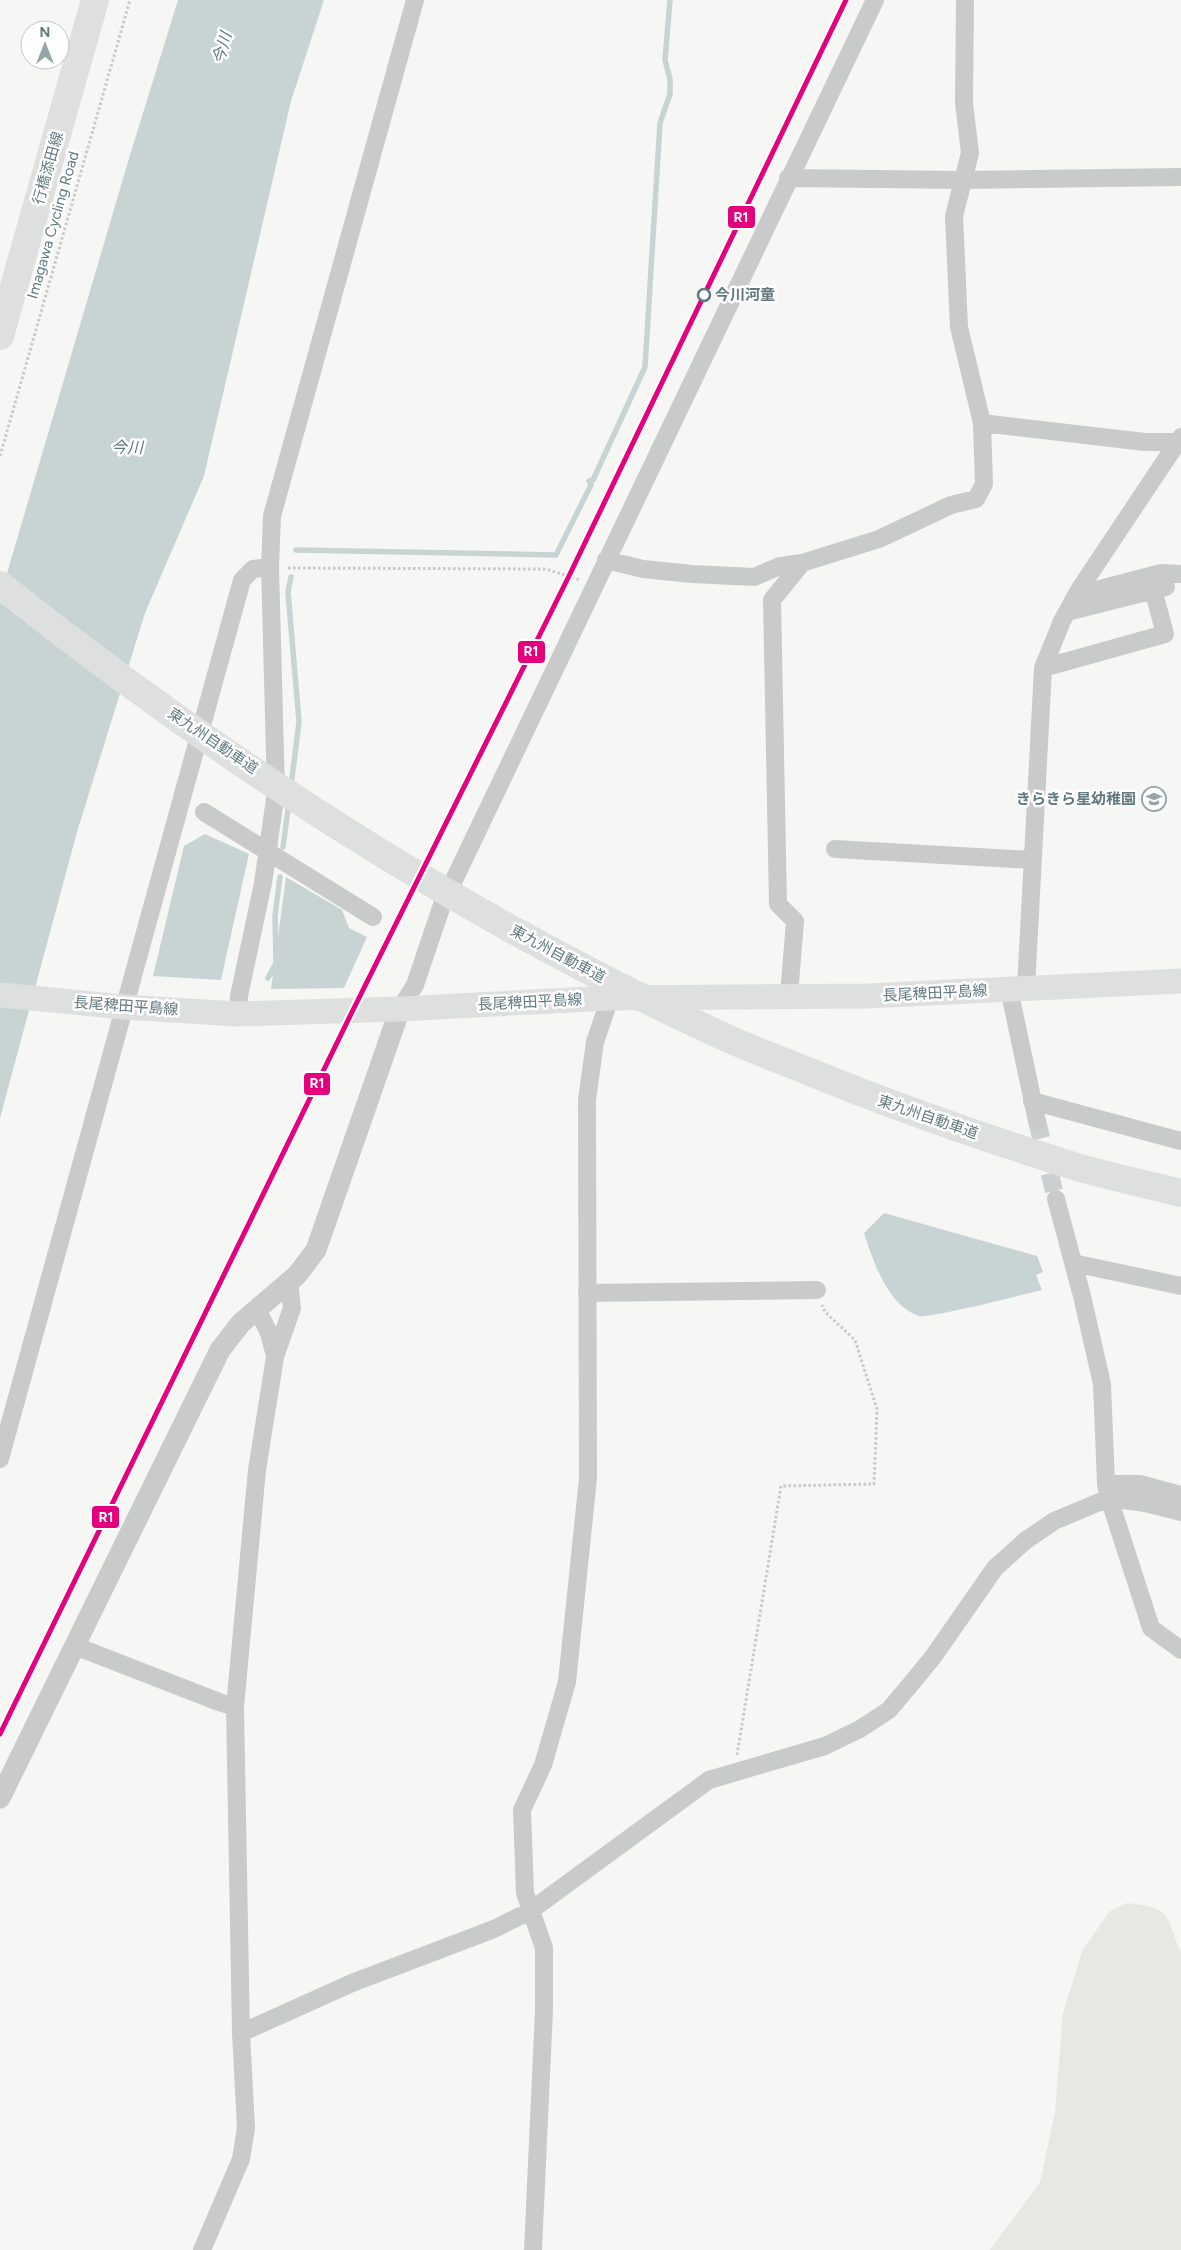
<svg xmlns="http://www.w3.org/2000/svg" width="1181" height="2250" font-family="Figtree,'Noto Sans JP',sans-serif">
<rect width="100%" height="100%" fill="#f6f6f5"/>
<path fill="#e6e8e2" d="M1127,1903c46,5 37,10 54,49v298h-191l50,-68 15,-70 8,-99 20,-64 27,-38z"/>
<path fill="#c8d4d4" d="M178,0h146l-33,101 -87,375 -59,137 -68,219 -77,286v-521l130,-442z
M205,834l44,20 -28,126 -68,-4 31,-130z
M286,877l56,33 7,18 18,9 -23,51 -73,1z
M884,1213l153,43 6,16 -7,3 6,15c-16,4 -115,29 -123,26 -31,-10 -46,-55 -55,-83z"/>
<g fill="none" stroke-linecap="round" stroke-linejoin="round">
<path stroke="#c8d4d4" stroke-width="5.5" d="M296,550l260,5 35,-70 -2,-4 4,-1 52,-113 15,-244 10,-29v-15l-5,-19 5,-60
M291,577l-3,15 11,130 -8,64
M283,847l6,-45
M268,978l8,-15 -1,-47 5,-39"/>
<path stroke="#cad0d2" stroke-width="18" stroke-dasharray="18 9" stroke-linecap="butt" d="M1037,1121l19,78"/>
<path stroke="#c7c9c9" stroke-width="3" stroke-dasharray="2.5 2.5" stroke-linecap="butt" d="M0,456l130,-456
M288,568l258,1 34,11
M737,1755l44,-269 93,-2 3,-75 -22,-69 -30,-28 -3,-7"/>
<path stroke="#c9cbcb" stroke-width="18" d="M965,0l-1,103 6,50 -16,63 5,111 23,96 163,19h36
M788,178l175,2 218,-3
M606,560l37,9 49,5 62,3 26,-11 22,-3 77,-24 72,-34 25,-6 8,-15 -2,-61
M1077,595l84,-22 20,1
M1067,612l99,-25
M1043,668l122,-34 -12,-45
M204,812l169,105
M835,849l197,11
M1026,988l17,-320 19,-47 17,-31 102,-153
M1009,989l28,132
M789,996l6,-75 -17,-17 -6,-304 30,-37
M400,1009l15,-24 27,-80 433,-905
M238,1014l1,-18 24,-113 13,-91 -6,-225
M1032,1101l149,40
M1056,1199l26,97 20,88 4,100 3,14 42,130 30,22
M1073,1263l108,23
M587,1293l230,-3
M257,1309l12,24 6,23
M0,1459l242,-879 11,-11 17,-2 2,-51 143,-516
M1106,1484h34l41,11
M75,1646l144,56 16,5
M241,2033l111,-50 142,-54 36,-18 179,-131 116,-34 35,-17 29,-19 21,-25 23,-28 62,-89 30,-27 29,-20 55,-23 36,5 36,9
M202,2250l39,-91 5,-31 -5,-95 -6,-326 22,-237 18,-113 17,-49 -3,-26
M533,2250l11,-240v-62l-19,-55 -3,-83 21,-45 24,-83 21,-204 -1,-378 8,-58 15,-44"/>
<path stroke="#c9cbcb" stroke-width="21" d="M0,1798l220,-448 21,-27 56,-48 19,-25 84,-241"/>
<path stroke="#dedfdf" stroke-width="25" d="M0,995l123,12 115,7 162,-5 210,-11 258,-2 313,-15"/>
<path stroke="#dedfdf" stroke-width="28" d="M0,336l95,-336"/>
<path stroke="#dedfdf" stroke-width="28" d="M0,585c223,177 470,336 729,454 27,12 54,22 81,33 88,36 177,67 267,95 34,10 69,17 104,26"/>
<defs>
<path id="rail-1" d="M0,1734l353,-724 216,-434 277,-576"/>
</defs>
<use href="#rail-1" stroke="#fff" stroke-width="9"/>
<use href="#rail-1" stroke="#e5007d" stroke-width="5"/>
</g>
<defs>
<symbol id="school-ring" viewBox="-11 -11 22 22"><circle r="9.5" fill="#fff" stroke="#96a5a9" stroke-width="1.5"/><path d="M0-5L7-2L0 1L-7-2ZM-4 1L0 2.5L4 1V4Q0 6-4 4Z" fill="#96a5a9"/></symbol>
</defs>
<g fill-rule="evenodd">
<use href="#school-ring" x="1140" y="785" width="28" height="28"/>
</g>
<circle fill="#fff" stroke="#627980" stroke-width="2.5" cx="704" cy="295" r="6"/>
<g text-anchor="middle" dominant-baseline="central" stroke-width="5" stroke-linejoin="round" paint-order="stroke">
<g font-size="15" fill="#627980" stroke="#fff">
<text transform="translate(48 168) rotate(-74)">行橋添田線</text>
<text transform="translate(53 225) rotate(-74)">Imagawa Cycling Road</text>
<text transform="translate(213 741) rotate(34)">東九州自動車道</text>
<text transform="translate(558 954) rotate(28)">東九州自動車道</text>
<text transform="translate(935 993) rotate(-3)">長尾稗田平島線</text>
<text transform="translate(530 1002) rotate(-3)">長尾稗田平島線</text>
<text transform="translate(126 1006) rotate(4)">長尾稗田平島線</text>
<text transform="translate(928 1117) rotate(19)">東九州自動車道</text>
</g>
<g font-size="15" font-weight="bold" fill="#627980" stroke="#fff" text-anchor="start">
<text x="715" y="295">今川河童</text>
</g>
<g font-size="15" font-weight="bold" fill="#627980" stroke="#fff" text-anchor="end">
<text x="1136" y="799">きらきら星幼稚園</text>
</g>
<g font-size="16" font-style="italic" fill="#5d787b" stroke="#fff">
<text transform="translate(222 48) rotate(-74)">今川</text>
<text x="127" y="447">今川</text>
</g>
</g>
<g stroke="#fff" stroke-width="2">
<rect x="727" y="205" width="29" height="24" rx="5" fill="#e5007d"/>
<rect x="517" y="640" width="29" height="24" rx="5" fill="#e5007d"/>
<rect x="303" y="1072" width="28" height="24" rx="5" fill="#e5007d"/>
<rect x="91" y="1505" width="29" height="24" rx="5" fill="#e5007d"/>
</g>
<g font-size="14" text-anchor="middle" font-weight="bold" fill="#fff">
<text x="741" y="222">R1</text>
<text x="531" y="656">R1</text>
<text x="317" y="1088">R1</text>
<text x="106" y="1522">R1</text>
</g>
<g transform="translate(45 45)"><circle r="24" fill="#ffffff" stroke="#c0c9cc"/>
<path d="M0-4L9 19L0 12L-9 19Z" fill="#96a5a9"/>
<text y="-8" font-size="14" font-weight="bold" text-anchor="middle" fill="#627980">N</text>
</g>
</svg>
